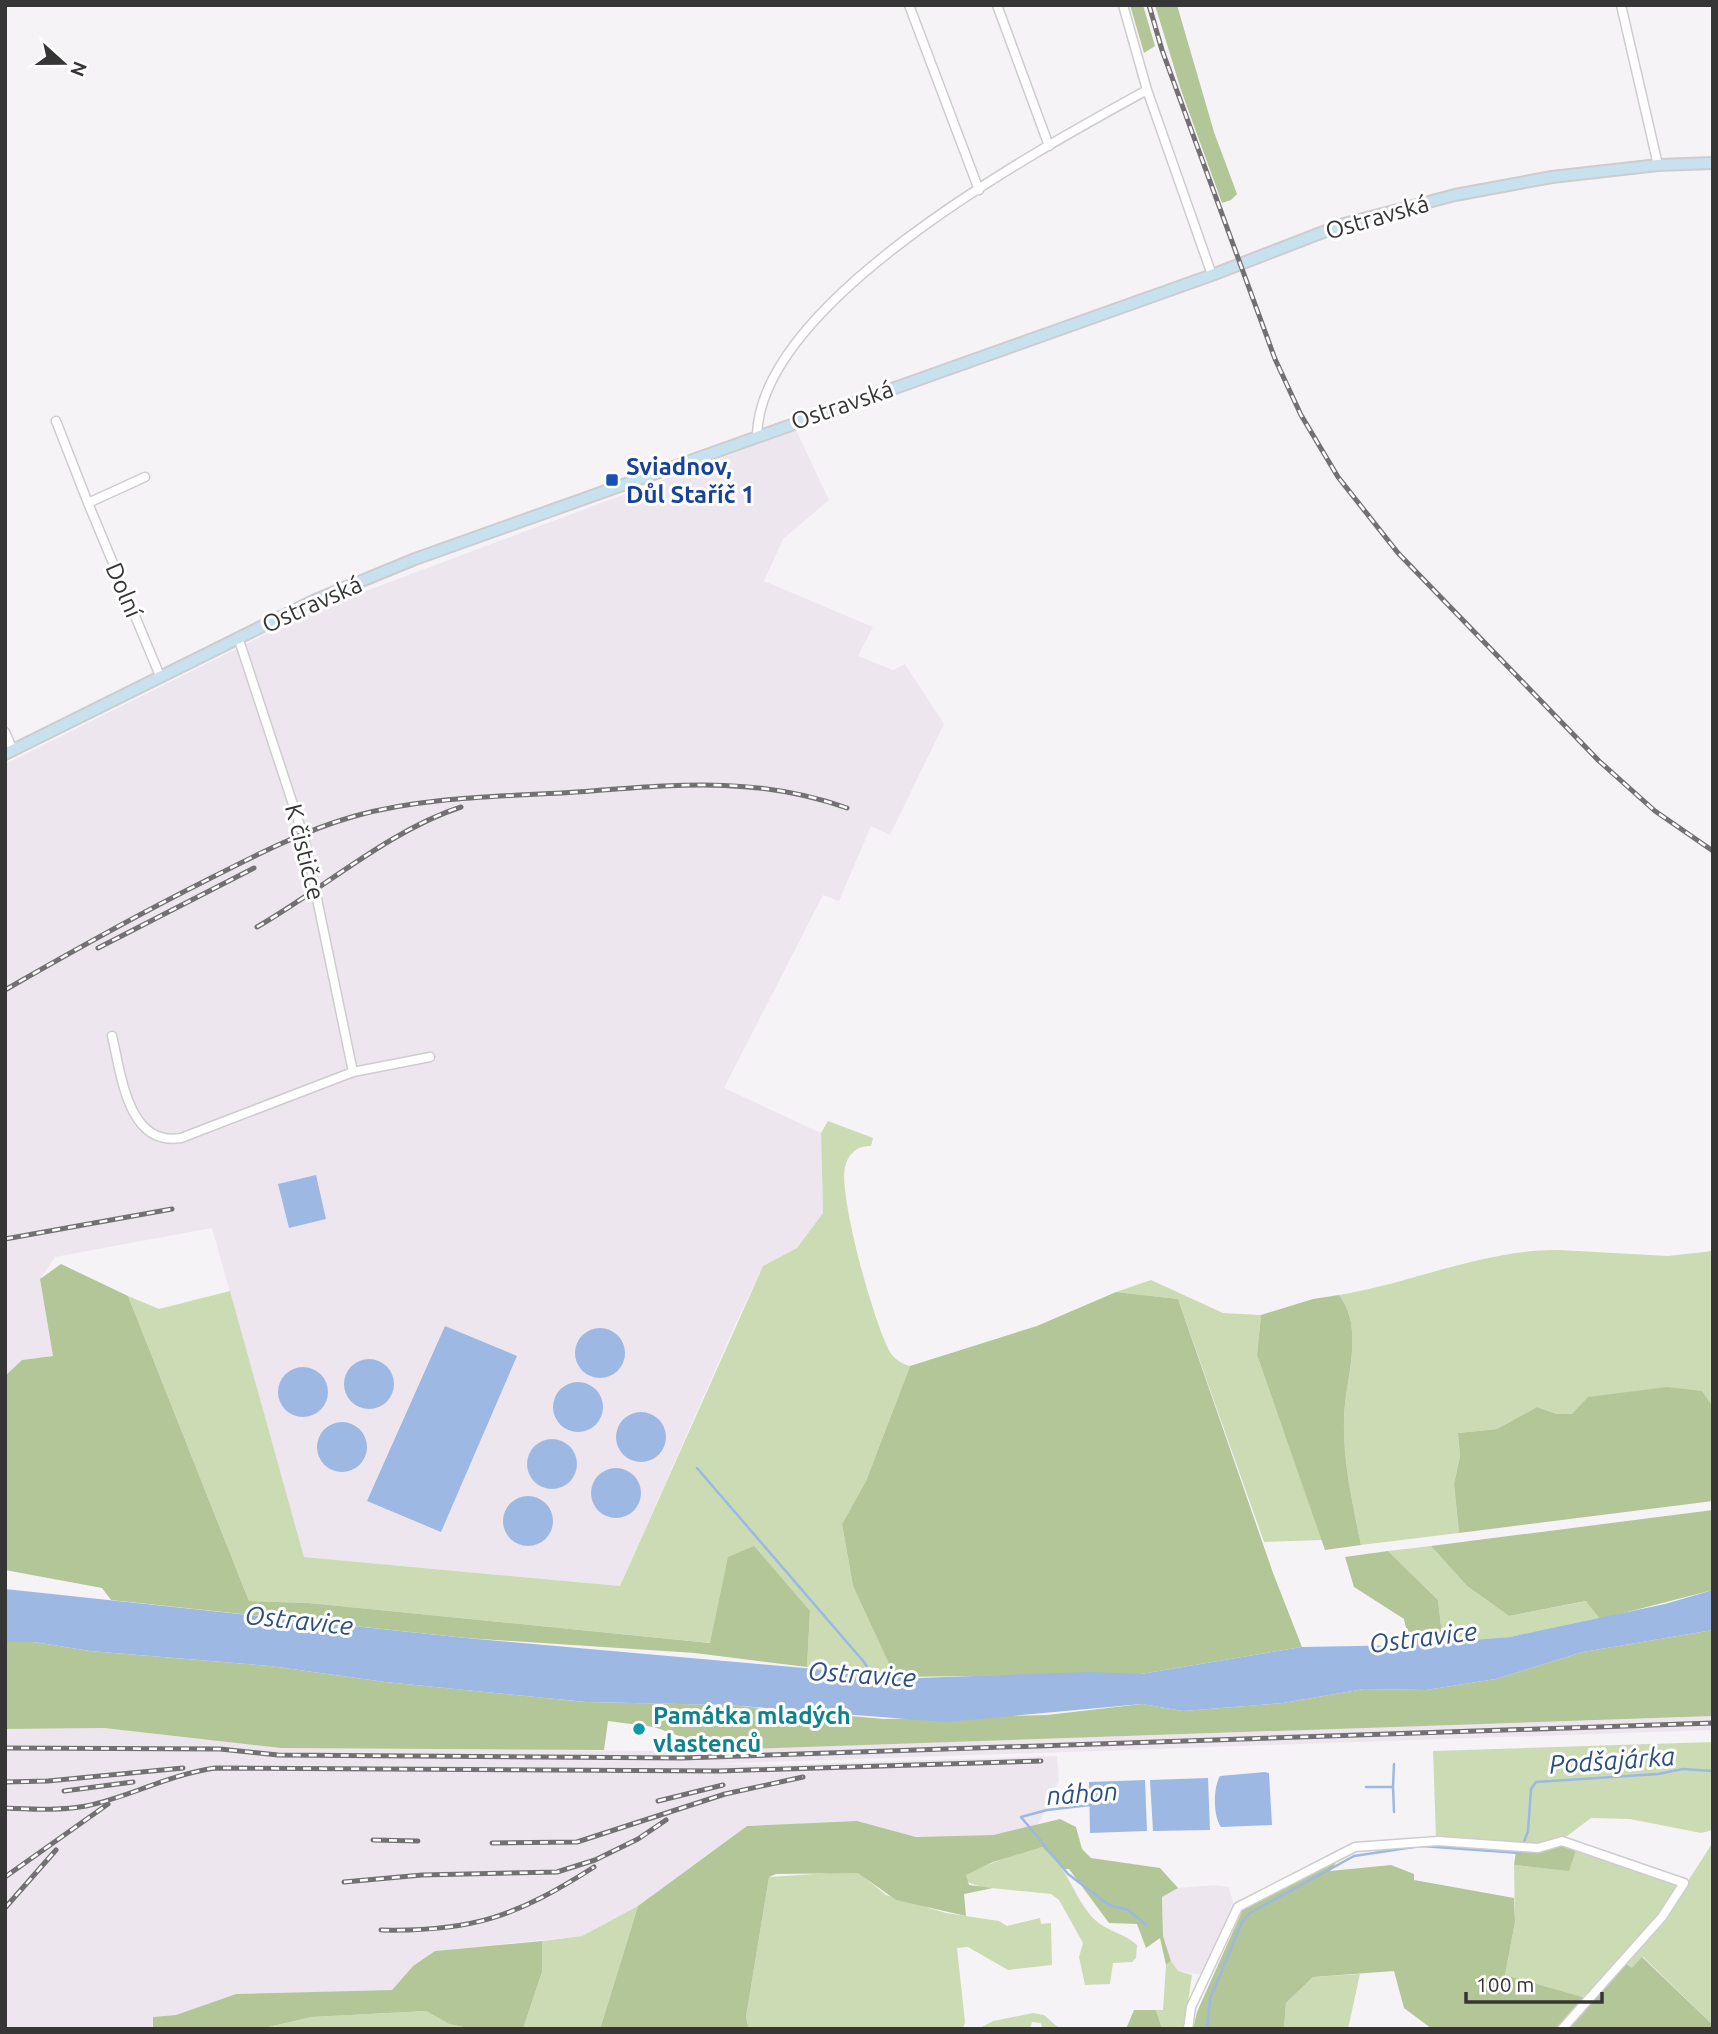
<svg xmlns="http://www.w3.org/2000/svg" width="1718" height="2034" font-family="Ubuntu,sans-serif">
<rect width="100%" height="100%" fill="#f6f3f7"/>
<path fill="#eee6ef" d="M796,430l33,70 -46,39 -19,42 109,46 -15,29 35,14 12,-6 39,60 -54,111 -19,-9 -32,75 -16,-6 -99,193 97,45 2,80 -26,35 -34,18 -24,50 -119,270 -316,-29 -92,-329 -157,29 -15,22 13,77 -31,4 -17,16v-612l305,-152z
M1713,1716v14l-1001,34 66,1 279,-9 2,25 -21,44 -45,10 -77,2 -59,-16 -110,5 -109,80 -56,30 -147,15 -22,15 -21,24 -156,4 -60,21 -23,2v12h-148v-300l99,-1 177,20 401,3z
M1215,1885l14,2 5,19 -32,69 -24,-4 -5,-5 -10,-30 -1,-39 16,-9z"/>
<path fill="#cbdcb4" d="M828,1121l45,17 -2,8c-14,-1 -23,8 -26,21 -7,27 31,166 47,188 5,6 11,9 18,11l-44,115 -24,43 11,62 42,91 -88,-10 3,-56 -92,3 -7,29 -402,-40 -60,-2 -121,-305 31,13 71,-18 74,266 316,29 143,-320 34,-18 26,-35 -2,-80z
M1559,1250l109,6 45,-5v156l-12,-16 -128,23h-16l-20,-7 -40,22 -39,4 2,23 -6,28 5,49 -98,12c-8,-39 -18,-83 -17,-124 0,-40 22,-91 -5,-126 74,-12 145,-46 220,-45z
M1151,1280l72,33 38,2 -4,40 65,185 -58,2 -86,-243 -62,-7z
M1431,1546l36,40 42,30 78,-15 13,18 -90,18 -67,6 -5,-43 -50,-49z
M1713,1742v88l-12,3 -71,-14 -39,-1 -28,21 -25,6 -102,-7 -3,-87z
M1713,1842v183l-70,-68 -11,12 -6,-5 28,-30z
M1042,1847c26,19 31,50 52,72 12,12 30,14 43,26l-1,13 -4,4 -19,1 -3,21 -25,1 -6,-28 4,-14 -24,-43 -8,-6 -69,-7 -15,-5 -1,-7 4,-3 57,-23z
M1577,1847l96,35 3,7c-25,42 -59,79 -96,110l-75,-24 10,-53 -1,-57 21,2z
M845,1872l14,1 27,22 60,18 53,8 8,5 33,-8 1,6 10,-1 1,42 -44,5 -40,-23 -11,1 8,74 -2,7h-214l-3,-12 23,-140z
M638,1906l-38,123h-77l19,-57v-31l40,-5z
M1171,1961l7,10 14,4 -8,54h-22l-6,-19h7l3,-45z
M1360,1974l-12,55h-64l2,-26 27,-26z
M426,2011l23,13 24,5h-213l52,-12z
M1033,2013l11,2 16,14h-18l-1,-6 -9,-1 -2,7h-52l15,-8z"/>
<path fill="#b3c697" d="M1130,5h13l12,41 -11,7z
M1155,5h22l37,127 23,62 -6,6 -9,3 -41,-113z
M61,1264l67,32 121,305 60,2 401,40 18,-86 26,-11 56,65 -3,56 -112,-14 -229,-15 -355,-38 -9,-12 -97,-18v-194l17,-16 31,-4 -13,-77z
M1116,1292l62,7 95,274 29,74 -161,27 -246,3 -42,-91 -11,-62 24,-43 44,-115 127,-40z
M1339,1295c27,35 5,86 5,126 -1,41 9,85 17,124l-36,5 -68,-195 4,-40 52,-16z
M1667,1387l35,4 11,16v94l-254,32 -5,-49 6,-28 -2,-23 39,-4 40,-22 20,7h15l16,-17z
M1713,1510v80l-113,29 -14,-18 -77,15 -42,-30 -36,-40z
M1388,1551l50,49 5,43 -33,2 -6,-26 -50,-32 -9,-30z
M1713,1630v86l-994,34 -65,-23 -46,-6 -4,29 -323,-2 -177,-20 -99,1v-87h29l56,9 180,15 115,16 201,20 141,3 157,14 163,-4 95,-11 41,7 100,-8 81,-14 62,1 70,-11 87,-27z
M1060,1819l16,8 6,22 9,9 69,10 18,20 -16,9 1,39 8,25 -5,4 -6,-27 -14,10 -9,-24 -28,-1 -40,-54h-5l-22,-22 -49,15 -27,13 3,10 24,3 -29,6 2,22 -70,-16 -38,-27 -82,1 -7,3 -23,140 3,12h-149l38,-123 109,-80 110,-5 59,16 77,-2z
M1563,1844l14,3 -8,24 -55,-6 2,-14h20z
M1340,1857l-10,14 61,-6 23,9v6l100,18 1,24 -10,53 84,24 37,-35 6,4 10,-11 71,68v4h-281l-28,-21 -10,-37 -81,6 -27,26 -2,26h-91l4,-17 46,-103z
M542,1941v31l-19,57h-50l-24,-5 -23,-13 -114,6 -52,12h-107v-12l23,-2 60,-21 156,-4 21,-24 22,-15z
M1134,2010h22l6,19h-36z"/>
<path fill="#9db8e2" d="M316,1175l10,44 -37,9 -11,-44z
M445,1326l72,30 -76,176 -74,-31z
M575 1353a25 25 0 1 1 50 0a25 25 0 1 1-50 0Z
M344 1384a25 25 0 1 1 50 0a25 25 0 1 1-50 0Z
M278 1392a25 25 0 1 1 50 0a25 25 0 1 1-50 0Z
M553 1407a25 25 0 1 1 50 0a25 25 0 1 1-50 0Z
M616 1437a25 25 0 1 1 50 0a25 25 0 1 1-50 0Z
M317 1447a25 25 0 1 1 50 0a25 25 0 1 1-50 0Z
M527 1464a25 25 0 1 1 50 0a25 25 0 1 1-50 0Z
M591 1493a25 25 0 1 1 50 0a25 25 0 1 1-50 0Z
M503 1521a25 25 0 1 1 50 0a25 25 0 1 1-50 0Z
M5,1589l461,49 451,40 174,-6 50,2 161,-27 108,-2 100,-8 155,-33 48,-14v40l-130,22 -87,27 -70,11 -62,-1 -81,14 -100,8 -41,-7 -196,18 -219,-17 -141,-3 -201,-20 -115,-16 -180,-15 -56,-9h-29z
M1265,1772l4,1 3,52 -51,2c-8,-10 -8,-40 -1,-51z
M1208,1778l2,52 -57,1 -3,-51z
M1145,1780l2,51 -57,2 -1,-51z"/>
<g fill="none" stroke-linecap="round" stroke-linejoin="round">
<path stroke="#9db8e2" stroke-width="2.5" d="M697,1468l167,194 9,15
M1366,1787h27l1,-23
M1393,1787l1,25
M1090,1805l-43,5 -26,7 47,57 41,31 19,5 18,15
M1421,1846l99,7 8,-22 3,-42 5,-7 122,-8 25,-5 30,2
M1207,2029l3,-30 32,-77 8,-9 104,-57 60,-9"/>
<defs>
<path id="street" d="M909,5l70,185
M997,5l52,141
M1123,5l24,85 65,185
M1621,5l37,160
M56,421l32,82
M757,435c4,-136 283,-286 390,-345
M145,477l-57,26 72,173
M238,637l67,204 48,231
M5,732l8,18
M112,1036c9,36 15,111 69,102l172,-66 77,-15
M1188,2029l3,-22 47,-100 117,-60 83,-6 100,7 24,-7 122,42 -22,34 -100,112"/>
<path id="secondary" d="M5,754l308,-153 102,-42 797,-284 132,-51 111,-29 97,-18 106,-12 55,-2"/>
</defs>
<use href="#street" stroke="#cecccf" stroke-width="11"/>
<use href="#secondary" stroke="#cecccf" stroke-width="14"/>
<use href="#street" stroke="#fff" stroke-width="8"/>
<use href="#secondary" stroke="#c7e1ef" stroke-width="10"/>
<defs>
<path id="rail" d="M1149,5l13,45 113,309 26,56 37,62 60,76 201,208 56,50 58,40
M257,927c66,-38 133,-97 204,-120
M98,948l156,-80
M5,990c66,-38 132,-75 200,-109 49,-25 97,-50 150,-65 76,-21 158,-19 236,-25 92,-7 168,-14 256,17
M5,1239l167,-30
M5,1748l215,1 58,6 404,3 1031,-35
M5,1782l43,-1 135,-13
M64,1791l69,-9
M658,1801l65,-16
M5,1808c27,1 54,3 81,-2 44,-9 81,-31 129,-38l504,3 322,-10
M373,1840l45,1
M492,1843l85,-1 148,-48 78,-17
M5,1877l103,-73
M344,1882l78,-7 135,-3 38,-12 43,-21 28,-19
M5,1908l51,-58
M381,1930c92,2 136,-14 213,-63"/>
</defs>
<use href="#rail" stroke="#727072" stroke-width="5"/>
<use href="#rail" stroke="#fff" stroke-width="2.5" stroke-dasharray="8" stroke-linecap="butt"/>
</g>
<rect fill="#1a4fb4" stroke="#fff" stroke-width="2.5" x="605" y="473" width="14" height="14" rx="3.5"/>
<circle fill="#0f9aa8" stroke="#fff" stroke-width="2.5" cx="639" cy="1729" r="7"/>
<g text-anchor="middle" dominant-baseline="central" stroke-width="6" stroke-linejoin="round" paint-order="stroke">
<g font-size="24" fill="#373637" stroke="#fff">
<text transform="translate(1377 217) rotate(-16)">Ostravská</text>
<text transform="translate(842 405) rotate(-19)">Ostravská</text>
<text transform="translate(124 590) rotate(67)">Dolní</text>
<text transform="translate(312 604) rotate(-24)">Ostravská</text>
<text transform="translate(305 852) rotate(76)">K čističce</text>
</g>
<g font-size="24" font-weight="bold" fill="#164399" stroke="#fff" text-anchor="start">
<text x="626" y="466">Sviadnov,<tspan x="626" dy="28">Důl Staříč 1</tspan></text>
</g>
<g font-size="24" font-weight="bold" fill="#0d838f" stroke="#fff" text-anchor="start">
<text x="653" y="1715">Památka mladých<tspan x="653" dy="28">vlastenců</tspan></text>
</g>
<g font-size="26" font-style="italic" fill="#2c4e83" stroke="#fff">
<text transform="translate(299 1620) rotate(6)">Ostravice</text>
<text transform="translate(1423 1637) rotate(-7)">Ostravice</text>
<text transform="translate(862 1674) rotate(4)">Ostravice</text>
<text transform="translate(1612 1760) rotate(-4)">Podšajárka</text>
<text transform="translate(1082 1793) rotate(-4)">náhon</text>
</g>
</g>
<rect width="1718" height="2034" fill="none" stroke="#373637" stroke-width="14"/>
<g transform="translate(63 63) rotate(111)" stroke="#ffffff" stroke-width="5" paint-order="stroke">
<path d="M0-5L12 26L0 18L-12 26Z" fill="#373637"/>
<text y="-10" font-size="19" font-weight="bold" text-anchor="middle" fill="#373637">N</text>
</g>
<path d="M1466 1992v10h136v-10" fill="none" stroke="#373637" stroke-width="3.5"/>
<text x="1476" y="1992" font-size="21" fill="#373637" stroke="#ffffff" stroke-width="5" paint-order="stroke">100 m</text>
</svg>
